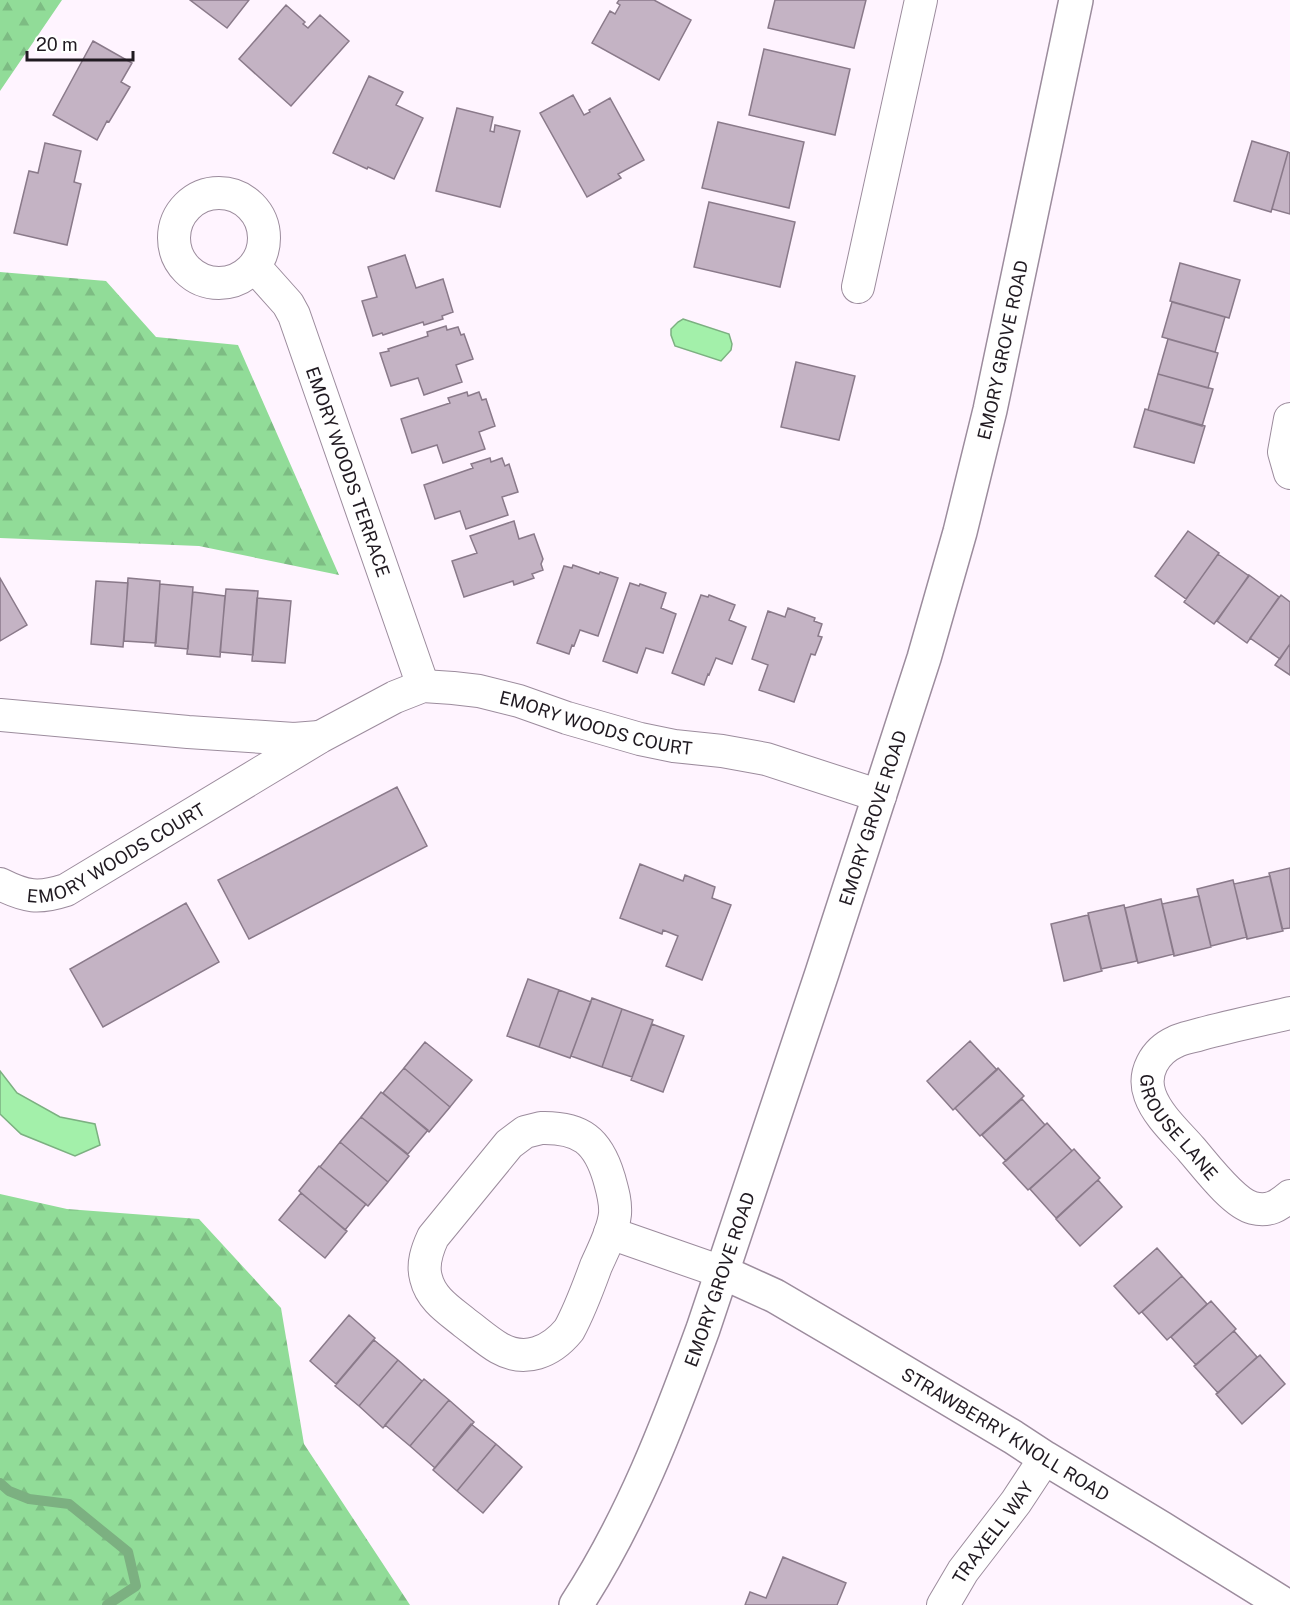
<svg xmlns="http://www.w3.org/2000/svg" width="1290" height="1605" font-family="'Public Sans',sans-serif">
<defs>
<pattern id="forest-firs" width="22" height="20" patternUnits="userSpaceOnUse" patternTransform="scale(1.5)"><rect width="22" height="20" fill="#91dc98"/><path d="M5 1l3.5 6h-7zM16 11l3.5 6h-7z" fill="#7dbc83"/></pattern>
</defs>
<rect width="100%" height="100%" fill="#fff4ff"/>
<path fill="url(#forest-firs)" d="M0,0h62l-62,91z
M0,272l106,9 50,56 82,8 101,230 -140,-29 -199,-8z
M0,1194l67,15 132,10 82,89 23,136 106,161h-410z"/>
<path fill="#a3f0aa" stroke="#7cb081" stroke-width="1.5" d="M683,319l46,15 3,10 -1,6 -10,11 -46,-15 -4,-11v-6l7,-7z
M0,1071l17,22 43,24 35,7 5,21 -25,11 -54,-22 -21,-20z"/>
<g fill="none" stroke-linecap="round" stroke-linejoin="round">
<path stroke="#7cb081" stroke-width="10" d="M0,1483l9,8 20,8 40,5 59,48 8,34 -29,19"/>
</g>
<path fill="#c4b3c4" stroke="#8a7a8a" stroke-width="1.5" d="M190,0h59l-22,28z
M619,0h35l37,20 -32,60 -67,-37 18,-32 5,3 5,-9 -3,-2z
M775,0h91l-12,48 -86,-20z
M286,5l19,17 -2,2 5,4 12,-13 29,26 -58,65 -52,-47z
M93,41l39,22 -11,19 9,5 -21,35 -2,-1 -10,19 -44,-25z
M764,49l86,20 -15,66 -86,-20z
M369,76l34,16 -7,13 27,13 -29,61 -26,-12 -1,2 -34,-16z
M573,95l11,20 6,-3 -1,-2 21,-12 34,62 -26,14 3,4 -34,19 -47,-84z
M457,108l36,9 -3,14 4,1 1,-7 25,6 -20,76 -64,-16z
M718,122l86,20 -15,66 -87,-20z
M1252,141l36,11 -17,60 -37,-11z
M45,143l36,8 -7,31 7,2 -14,61 -53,-12 15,-62 9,2z
M1288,152l2,1v61l-18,-5z
M709,202l86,20 -15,65 -86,-20z
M405,255l11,33 27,-9 10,33 -11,4 1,3 -19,6 -1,-3 -40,13 -1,-2 -9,3 -11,-35 15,-4 -9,-30z
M1180,263l60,17 -11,38 -59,-17z
M1172,302l53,15 -10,35 -53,-15z
M446,326l1,4 11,-3 3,8 3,-1 9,25 -17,6 6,17 -38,13 -6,-17 -27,8 -11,-33 9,-2 -1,-2 40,-13 -1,-4z
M1168,339l50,14 -10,35 -50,-14z
M796,362l59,14 -16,64 -58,-13z
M1158,374l55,15 -11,37 -54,-16z
M467,392l1,4 11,-4 3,8 4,-1 9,27 -16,6 6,17 -42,14 -6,-18 -25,8 -11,-34 49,-16 -2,-5z
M1145,409l60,17 -11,37 -60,-16z
M490,458l1,4 11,-4 3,8 4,-2 9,28 -16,5 6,18 -42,14 -6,-18 -25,8 -11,-34 49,-17 -2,-4z
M514,521l5,18 15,-5 9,25 -2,5 2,6 -11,4 2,4 -20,7 -1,-4 -49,16 -12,-36 25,-8 -7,-17z
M1188,531l31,22 -33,46 -31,-23z
M1218,554l31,22 -35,48 -30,-22z
M573,565l26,9 1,-2 18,6 -20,58 -18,-6 -6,16 -2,-1 -3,9 -32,-11 27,-77 8,2z
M1249,575l30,22 -32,46 -30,-22z
M0,578l27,47 -27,16z
M128,578l32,3 -4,62 -32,-2z
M96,581l32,2 -5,64 -32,-3z
M630,583l9,3 1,-2 26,9 -5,15 15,6 -13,39 -17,-5 -9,25 -34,-12z
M160,584l33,3 -5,62 -33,-3z
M226,589l32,2 -5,64 -33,-3z
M193,592l32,4 -5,61 -33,-3z
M701,595l7,2 1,-2 26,10 -6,15 17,7 -14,37 -16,-6 -7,17 -1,-1 -4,11 -32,-12z
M1281,595l9,7v42l-10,15 -30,-21z
M257,598l34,3 -6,62 -33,-2z
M788,608l27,10 -1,3 8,3 -4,12 4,1 -7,18 -4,-1 -17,48 -35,-12 9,-25 -16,-6 16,-48 17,6z
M1290,644v31l-15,-10z
M397,787l30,59 -178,93 -31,-59z
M640,864l43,17 2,-6 30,12 -3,11 19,7 -29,75 -36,-14 12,-30 -15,-6 -1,4 -42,-16z
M1290,868v60l-8,1 -13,-56z
M1270,876l13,55 -36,8 -13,-55z
M1233,880l14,57 -36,9 -14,-57z
M1199,896l12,51 -37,9 -12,-52z
M1161,899l13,55 -36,9 -13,-55z
M186,903l33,59 -116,65 -33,-58z
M1124,905l13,56 -36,8 -13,-56z
M1088,915l14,56 -38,10 -13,-57z
M528,979l31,11 -20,57 -32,-11z
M559,990l32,12 -21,56 -31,-11z
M592,998l30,11 -20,58 -31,-11z
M622,1009l31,11 -21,57 -30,-10z
M652,1024l32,12 -21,56 -32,-12z
M970,1041l27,29 -44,40 -26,-29z
M425,1042l47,38 -22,27 -46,-39z
M404,1068l46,39 -21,25 -46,-39z
M998,1068l26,28 -44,40 -25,-28z
M381,1092l47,38 -20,24 -47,-37z
M1022,1099l23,26 -39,36 -24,-26z
M361,1117l48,39 -21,26 -48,-40z
M1047,1123l25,28 -44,39 -25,-27z
M340,1142l48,40 -20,24 -48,-39z
M1074,1149l26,29 -44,40 -26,-29z
M319,1166l47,38 -21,26 -46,-39z
M1098,1180l24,27 -42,39 -24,-27z
M301,1193l46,38 -22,27 -46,-38z
M1157,1248l25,28 -43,38 -25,-28z
M1182,1276l25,28 -40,36 -25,-28z
M1211,1301l25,28 -40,36 -25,-28z
M349,1315l26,23 -39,46 -26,-23z
M1234,1331l23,26 -39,36 -24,-27z
M374,1340l24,20 -39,46 -24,-20z
M1260,1355l25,29 -43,40 -26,-30z
M398,1360l24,21 -39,47 -24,-22z
M424,1379l25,21 -39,46 -25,-21z
M449,1400l25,22 -39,46 -25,-22z
M471,1424l25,20 -39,47 -24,-21z
M496,1444l26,23 -39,46 -26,-22z
M783,1557l63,26 -9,22h-92l5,-13 16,6z"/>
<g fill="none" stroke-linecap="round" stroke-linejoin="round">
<defs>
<g id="minor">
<circle cx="219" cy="238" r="45"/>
<path id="s1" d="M255,267l33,37 6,11 129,371"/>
<path d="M858,287l63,-287"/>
<path d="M1290,419l-6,33 6,21"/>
<path d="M0,715l188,17 106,7 25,-2"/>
<path id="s2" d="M0,884c26,13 38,15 66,6l254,-153 75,-40 28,-11 30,2 26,3 40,10 48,17 73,21 34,7 48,5 44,8 114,37"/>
<path id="s3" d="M1290,1013c-30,7 -60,13 -89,21 -9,3 -18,4 -26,8 -20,9 -33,31 -25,53 7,20 27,38 41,54 14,16 42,54 62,59 16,4 25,-2 37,-12"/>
<path d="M541,1128c40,-1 57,13 68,50 3,11 7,23 6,36 -2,18 -12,36 -19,52 -8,22 -16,44 -27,64 -18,22 -44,33 -70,18 -12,-7 -23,-17 -34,-25 -16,-13 -34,-24 -39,-45 -4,-14 1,-28 7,-41l76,-93 16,-12z"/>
<path d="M610,1233l112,39"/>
<path id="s4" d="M943,1605l20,-34 53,-69 29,-44"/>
</g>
<g id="tertiary">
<path id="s5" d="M722,1272l53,24 75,44 163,97 32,21 116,70 124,77"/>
<path id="s6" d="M576,1605c56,-86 92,-180 127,-276l119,-356 102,-315 36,-126 30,-122 86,-410"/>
</g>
</defs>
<use href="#minor" stroke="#9c8c9d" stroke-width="34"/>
<use href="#tertiary" stroke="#9c8c9d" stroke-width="36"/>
<use href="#minor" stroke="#fff" stroke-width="32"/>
<use href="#tertiary" stroke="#fff" stroke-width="33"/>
</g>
<g text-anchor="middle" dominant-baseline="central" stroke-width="6" stroke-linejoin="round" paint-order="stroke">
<g font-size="18" fill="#201a21" stroke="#fff">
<text stroke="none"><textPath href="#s6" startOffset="1329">EMORY GROVE ROAD</textPath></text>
<text stroke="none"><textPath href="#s1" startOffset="228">EMORY WOODS TERRACE</textPath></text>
<text stroke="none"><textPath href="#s2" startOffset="658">EMORY WOODS COURT</textPath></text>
<text stroke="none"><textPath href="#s6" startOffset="843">EMORY GROVE ROAD</textPath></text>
<text stroke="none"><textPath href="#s2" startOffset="129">EMORY WOODS COURT</textPath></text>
<text stroke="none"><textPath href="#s3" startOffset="225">GROUSE LANE</textPath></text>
<text stroke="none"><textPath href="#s6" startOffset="357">EMORY GROVE ROAD</textPath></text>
<text stroke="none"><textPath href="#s5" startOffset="327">STRAWBERRY KNOLL ROAD</textPath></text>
<text stroke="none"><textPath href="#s4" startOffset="88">TRAXELL WAY</textPath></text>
</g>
</g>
<path d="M27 51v9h106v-9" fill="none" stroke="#201a21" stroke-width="3"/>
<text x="36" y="51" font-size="18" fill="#201a21" stroke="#ffffff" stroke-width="4.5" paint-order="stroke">20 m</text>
</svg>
